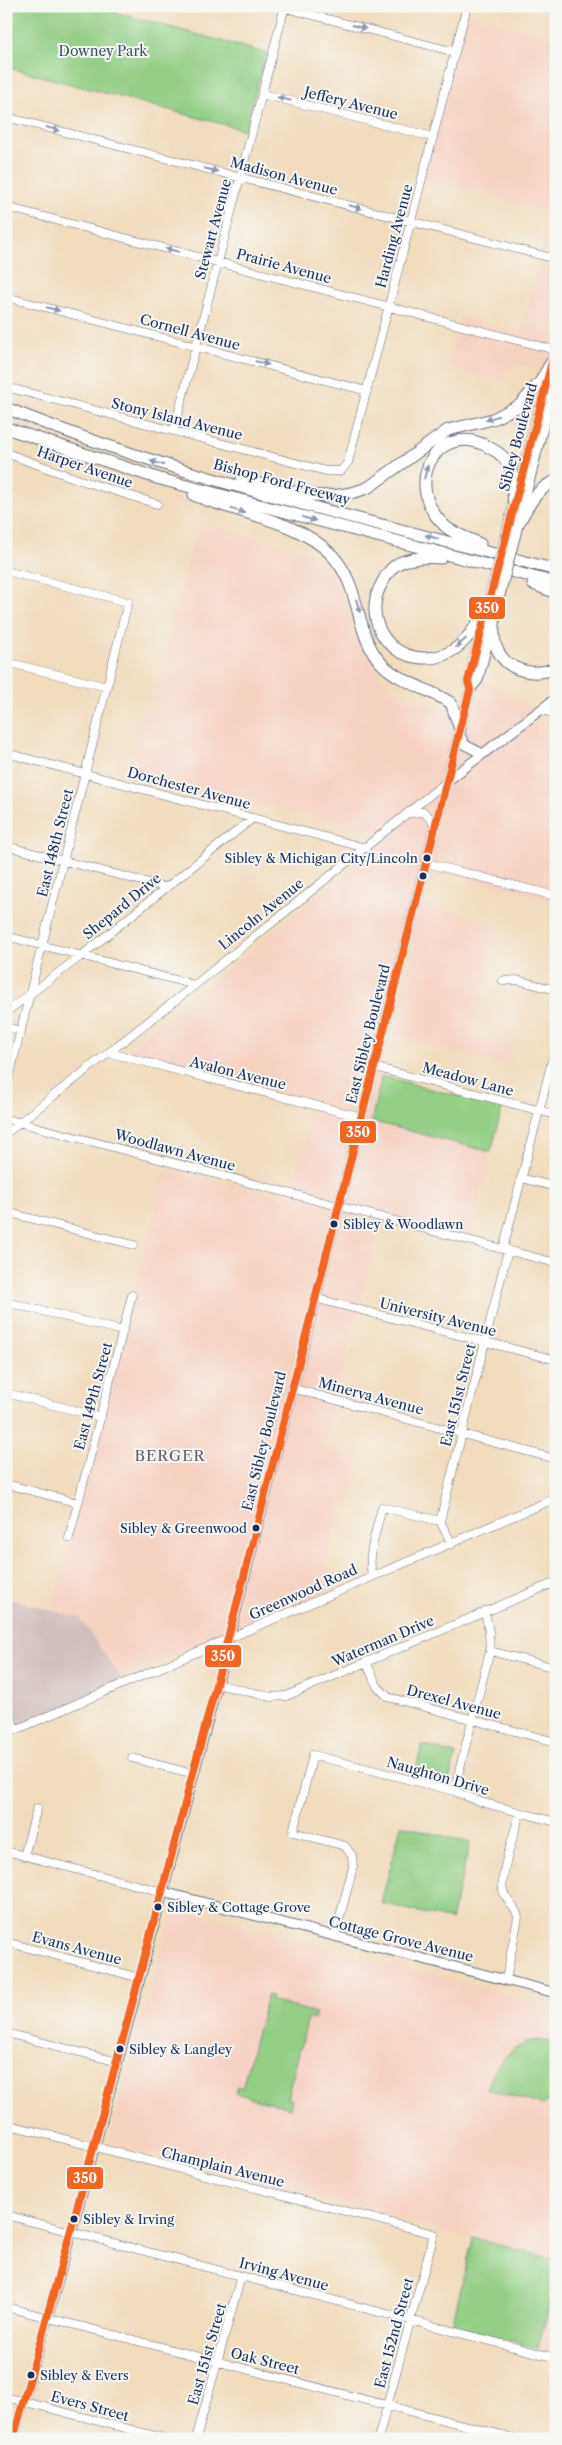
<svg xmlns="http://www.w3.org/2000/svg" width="562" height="2445" font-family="'Libre Caslon Text',serif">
<rect width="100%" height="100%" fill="#f6f6f2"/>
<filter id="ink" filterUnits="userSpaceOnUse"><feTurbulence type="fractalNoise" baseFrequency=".02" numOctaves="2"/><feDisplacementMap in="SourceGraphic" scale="10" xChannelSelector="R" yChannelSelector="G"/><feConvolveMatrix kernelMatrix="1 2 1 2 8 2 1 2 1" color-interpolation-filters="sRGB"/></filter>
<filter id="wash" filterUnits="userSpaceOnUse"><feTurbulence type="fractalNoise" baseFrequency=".0096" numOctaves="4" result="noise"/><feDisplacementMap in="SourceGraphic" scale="20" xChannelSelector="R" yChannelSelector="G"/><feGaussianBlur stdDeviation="1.12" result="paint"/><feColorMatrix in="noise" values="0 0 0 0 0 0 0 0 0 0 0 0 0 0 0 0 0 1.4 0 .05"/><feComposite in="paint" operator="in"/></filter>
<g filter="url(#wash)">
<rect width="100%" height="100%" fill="#f1dcbd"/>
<path fill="#f6d2c3" d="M459,13l97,25v289l-6,24 6,2v18l-47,-8 -3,19 -59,-14 13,-52 61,16 31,-119 -135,-37z
M198,521l113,33 22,17 16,54 42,69 81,23 9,-37 50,27 1,17 24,5v172l-124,-32 -8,34 76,21 -29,113 40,9 -5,19 -118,-32 -10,40 4,3 -11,45 120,31 -24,92 -86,-23 -59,227 37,9 -10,44h-6l-19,67 20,5 -4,12 -219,93 -41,-60 -28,-7 114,-444 123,32 25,-93 -45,-16 -141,-39 263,-216 -267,-62 18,-65 9,2z
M173,1908l383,99v253l-448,-117z
M556,2282v70l-18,-4z"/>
<path fill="#d1bfbd" d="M6,1598l74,20 44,65 -118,51z"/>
<path fill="#93cf84" stroke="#577f71" d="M6,6h86l174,47 -21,77 -239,-63z
M382,1076l120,32 -11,44 -120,-31z
M422,1745l34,9 -8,30 -34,-8z
M401,1825l69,18 -19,77 -70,-17z
M267,1995l5,2 -1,4 45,12 -2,7 -6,-2 -21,80 5,1 -2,9 -55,-15 2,-7 5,2z
M536,2040l20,2c0,21 5,50 -13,63l-56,-16c9,-26 22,-42 49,-49z
M473,2238l83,22v22l-18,66 -86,-23z"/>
</g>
<g filter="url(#ink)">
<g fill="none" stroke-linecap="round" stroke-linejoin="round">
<defs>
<path id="minor" d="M278,6l177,46
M262,94l171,43
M6,117l550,142
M6,207l549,143
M6,297l361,94
M6,387l320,84h15l7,-9 119,-456
M174,430l111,-424
M6,453l74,27 77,24
M6,571l122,31 -122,487
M6,662l101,25
M541,710l15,4
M6,753l360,95
M410,813l14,-1 12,13
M6,846l159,41
M426,863l130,33
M6,936l189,49
M503,981l14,-1 39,10
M6,1012l75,-56 172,-138
M6,1027l15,4
M110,1053l251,64
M374,1067l182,48
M6,1119l550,144
M6,1133l189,-148 251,-203
M521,1178l35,9
M6,1212l128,33
M503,1249l53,-203
M314,1298l242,62
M6,1302l117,29
M291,1388l261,70 4,8
M6,1393l95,24
M6,1484l72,19
M69,1538l63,-243
M452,1544l-12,-23 68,-271
M372,1576c-5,-22 5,-47 10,-69l58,14
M490,1651l66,17
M366,1662l11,24 11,11 168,45
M217,1684l54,13 15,-1 270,-114
M6,1709l10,21
M6,1734l550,-236
M132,1758l62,16
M454,1791l36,-140 -1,-19 -4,-21
M6,1851l157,41
M24,1856l13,-48
M335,1936l18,-69 -1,-11 -7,-10 -52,-14 20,-77 141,36 27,11 75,20
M6,1942l134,36
M506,1980l12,-63c-2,-11 -13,-16 -15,-27 -4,-13 13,-62 17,-77
M6,2033l112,29
M6,2124l428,110 -56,205
M6,2215l550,143
M6,2307l511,132
M6,2397l161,42
M196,2439l45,-163"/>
<path id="major" d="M506,535l50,-189
M515,537l41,-160
M470,690l8,-10 23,-89
M459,733l6,12 18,9
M446,782l110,-84
M163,1892l393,101
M13,2439c166,-579 307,-1166 457,-1749l-2,-9 24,-92"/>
<path id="highway" d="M6,408c178,72 365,113 550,162
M6,428l154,51 396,104
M242,479c42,11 84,27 127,8l79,-57 45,-11 27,-14 20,-23 11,-19
M194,495c44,19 103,24 138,60 31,34 22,80 50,109 18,18 47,25 69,39l9,26
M518,524c10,-17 18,-36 38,-43
M480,544c-11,-6 -24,-9 -34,-17 -48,-43 -6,-111 46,-78 6,3 13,9 17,16 5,10 3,26 5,37
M441,558c-14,-1 -28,-1 -42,5 -8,4 -13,12 -17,20 -19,32 2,73 40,75 15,1 31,-5 41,-16 11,-11 18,-25 25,-39
M533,584l23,9
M495,612c-1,12 -3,28 3,39 11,22 38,25 58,17"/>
</defs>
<use href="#minor" stroke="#666c7f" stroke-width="9"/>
<use href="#major" stroke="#666c7f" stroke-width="11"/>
<use href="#highway" stroke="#666c7f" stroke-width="13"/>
<use href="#minor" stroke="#fff" stroke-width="8"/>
<use href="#major" stroke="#fff" stroke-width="9"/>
<use href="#highway" stroke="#fff" stroke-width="11"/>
<defs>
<path id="major-bridge" d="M492,589l14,-54
M501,591l14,-54"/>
</defs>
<use href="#major-bridge" stroke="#666c7f" stroke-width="11" stroke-linecap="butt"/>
<use href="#major-bridge" stroke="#fff" stroke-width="9"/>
<defs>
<path id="bus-1" d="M13,2439c163,-580 308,-1165 457,-1749l-2,-9 88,-334"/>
</defs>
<use href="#bus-1" stroke="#f6f6f2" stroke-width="11"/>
<use href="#bus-1" stroke="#f26522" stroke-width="8"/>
</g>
<defs><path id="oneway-solid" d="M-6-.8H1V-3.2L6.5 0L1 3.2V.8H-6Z" transform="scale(1.25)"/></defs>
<g fill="#8d97ae">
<use href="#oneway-solid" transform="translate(359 27) rotate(15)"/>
<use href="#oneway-solid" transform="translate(284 99) rotate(-166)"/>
<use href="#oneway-solid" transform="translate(53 129) rotate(15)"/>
<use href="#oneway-solid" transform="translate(211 170) rotate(15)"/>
<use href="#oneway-solid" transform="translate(355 207) rotate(15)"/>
<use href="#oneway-solid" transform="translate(172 250) rotate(-165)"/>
<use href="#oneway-solid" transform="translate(53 309) rotate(14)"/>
<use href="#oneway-solid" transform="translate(262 363) rotate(15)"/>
<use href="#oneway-solid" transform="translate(492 418) rotate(162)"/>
<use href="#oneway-solid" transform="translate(157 463) rotate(-163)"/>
<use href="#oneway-solid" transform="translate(426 472) rotate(-75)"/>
<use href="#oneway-solid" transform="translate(238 511) rotate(18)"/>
<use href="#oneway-solid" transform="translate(309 519) rotate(15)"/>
<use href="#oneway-solid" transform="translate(432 537) rotate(-165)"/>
<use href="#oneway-solid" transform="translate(358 606) rotate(75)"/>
<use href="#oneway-solid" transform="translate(461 643) rotate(138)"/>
</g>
</g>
<g fill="#1b2f5e" stroke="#f6f6f2" stroke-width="2">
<circle cx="427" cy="858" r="4.5"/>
<circle cx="423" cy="876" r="4.5"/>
<circle cx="334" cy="1224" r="4.5"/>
<circle cx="256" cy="1528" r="4.5"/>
<circle cx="158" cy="1907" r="4.5"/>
<circle cx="120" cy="2049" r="4.5"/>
<circle cx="74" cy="2219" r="4.5"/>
<circle cx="31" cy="2375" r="4.5"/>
</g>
<g text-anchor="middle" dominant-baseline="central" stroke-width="4" stroke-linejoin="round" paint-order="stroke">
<g font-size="13" fill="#1b2f5e" stroke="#f6f6f2" text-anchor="start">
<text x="418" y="858" text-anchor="end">Sibley &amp; Michigan City/Lincoln</text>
<text x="343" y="1224">Sibley &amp; Woodlawn</text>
<text x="247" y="1528" text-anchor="end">Sibley &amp; Greenwood</text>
<text x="167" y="1907">Sibley &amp; Cottage Grove</text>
<text x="129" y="2049">Sibley &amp; Langley</text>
<text x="83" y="2219">Sibley &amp; Irving</text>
<text x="40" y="2375">Sibley &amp; Evers</text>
</g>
<g font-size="14" fill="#395768" stroke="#f6f6f2">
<text x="103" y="51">Downey Park</text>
</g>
<g font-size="14" fill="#1b2f5e" stroke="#f6f6f2">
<text transform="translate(351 103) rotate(14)">Jeffery Avenue</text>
<text transform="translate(284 176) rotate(15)">Madison Avenue</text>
<text transform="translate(213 229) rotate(-75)">Stewart Avenue</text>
<text transform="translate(394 236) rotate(-75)">Harding Avenue</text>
<text transform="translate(284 266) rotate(15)">Prairie Avenue</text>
<text transform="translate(190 332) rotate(15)">Cornell Avenue</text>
<text transform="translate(177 419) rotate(14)">Stony Island Avenue</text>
<text transform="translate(518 437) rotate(-75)">Sibley Boulevard</text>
<text transform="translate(85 467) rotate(19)">Harper Avenue</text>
<text transform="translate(282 482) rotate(15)">Bishop Ford Freeway</text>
<text transform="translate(189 788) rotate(15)">Dorchester Avenue</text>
<text transform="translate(55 843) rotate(-76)">East 148th Street</text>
<text transform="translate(122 906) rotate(-39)">Shepard Drive</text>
<text transform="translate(261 914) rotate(-39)">Lincoln Avenue</text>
<text transform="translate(368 1034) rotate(-76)">East Sibley Boulevard</text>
<text transform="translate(238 1073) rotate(14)">Avalon Avenue</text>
<text transform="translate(468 1079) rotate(15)">Meadow Lane</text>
<text transform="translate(175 1150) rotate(15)">Woodlawn Avenue</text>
<text transform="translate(438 1317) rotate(14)">University Avenue</text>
<text transform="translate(458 1395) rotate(-76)">East 151st Street</text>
<text transform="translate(93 1396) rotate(-75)">East 149th Street</text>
<text transform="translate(371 1396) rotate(15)">Minerva Avenue</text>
<text transform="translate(264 1441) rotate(-76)">East Sibley Boulevard</text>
<text transform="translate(303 1592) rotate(-24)">Greenwood Road</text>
<text transform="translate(383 1641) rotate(-23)">Waterman Drive</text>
<text transform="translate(454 1702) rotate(15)">Drexel Avenue</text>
<text transform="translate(438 1776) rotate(16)">Naughton Drive</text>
<text transform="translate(401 1939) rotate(14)">Cottage Grove Avenue</text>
<text transform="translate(77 1948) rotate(15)">Evans Avenue</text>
<text transform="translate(223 2167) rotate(14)">Champlain Avenue</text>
<text transform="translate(284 2274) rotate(15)">Irving Avenue</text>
<text transform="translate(394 2333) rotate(-75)">East 152nd Street</text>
<text transform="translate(207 2354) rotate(-74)">East 151st Street</text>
<text transform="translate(265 2361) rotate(14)">Oak Street</text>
<text transform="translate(90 2406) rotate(15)">Evers Street</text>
</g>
<g font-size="15" letter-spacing="1" fill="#665c6d" stroke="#f6f6f2">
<text x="170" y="1455">BERGER</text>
</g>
</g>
<g stroke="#f6f6f2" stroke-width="2">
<rect x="468" y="596" width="38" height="24" rx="5" fill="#f26522"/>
<rect x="339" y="1120" width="38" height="24" rx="5" fill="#f26522"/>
<rect x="204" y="1644" width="38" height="24" rx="5" fill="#f26522"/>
<rect x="66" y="2166" width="38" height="24" rx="5" fill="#f26522"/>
</g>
<g font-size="14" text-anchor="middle" font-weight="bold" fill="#fff">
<text x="487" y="613">350</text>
<text x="358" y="1137">350</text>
<text x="223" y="1661">350</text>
<text x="85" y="2183">350</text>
</g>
<rect width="562" height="2445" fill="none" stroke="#f6f6f2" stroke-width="25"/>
</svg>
